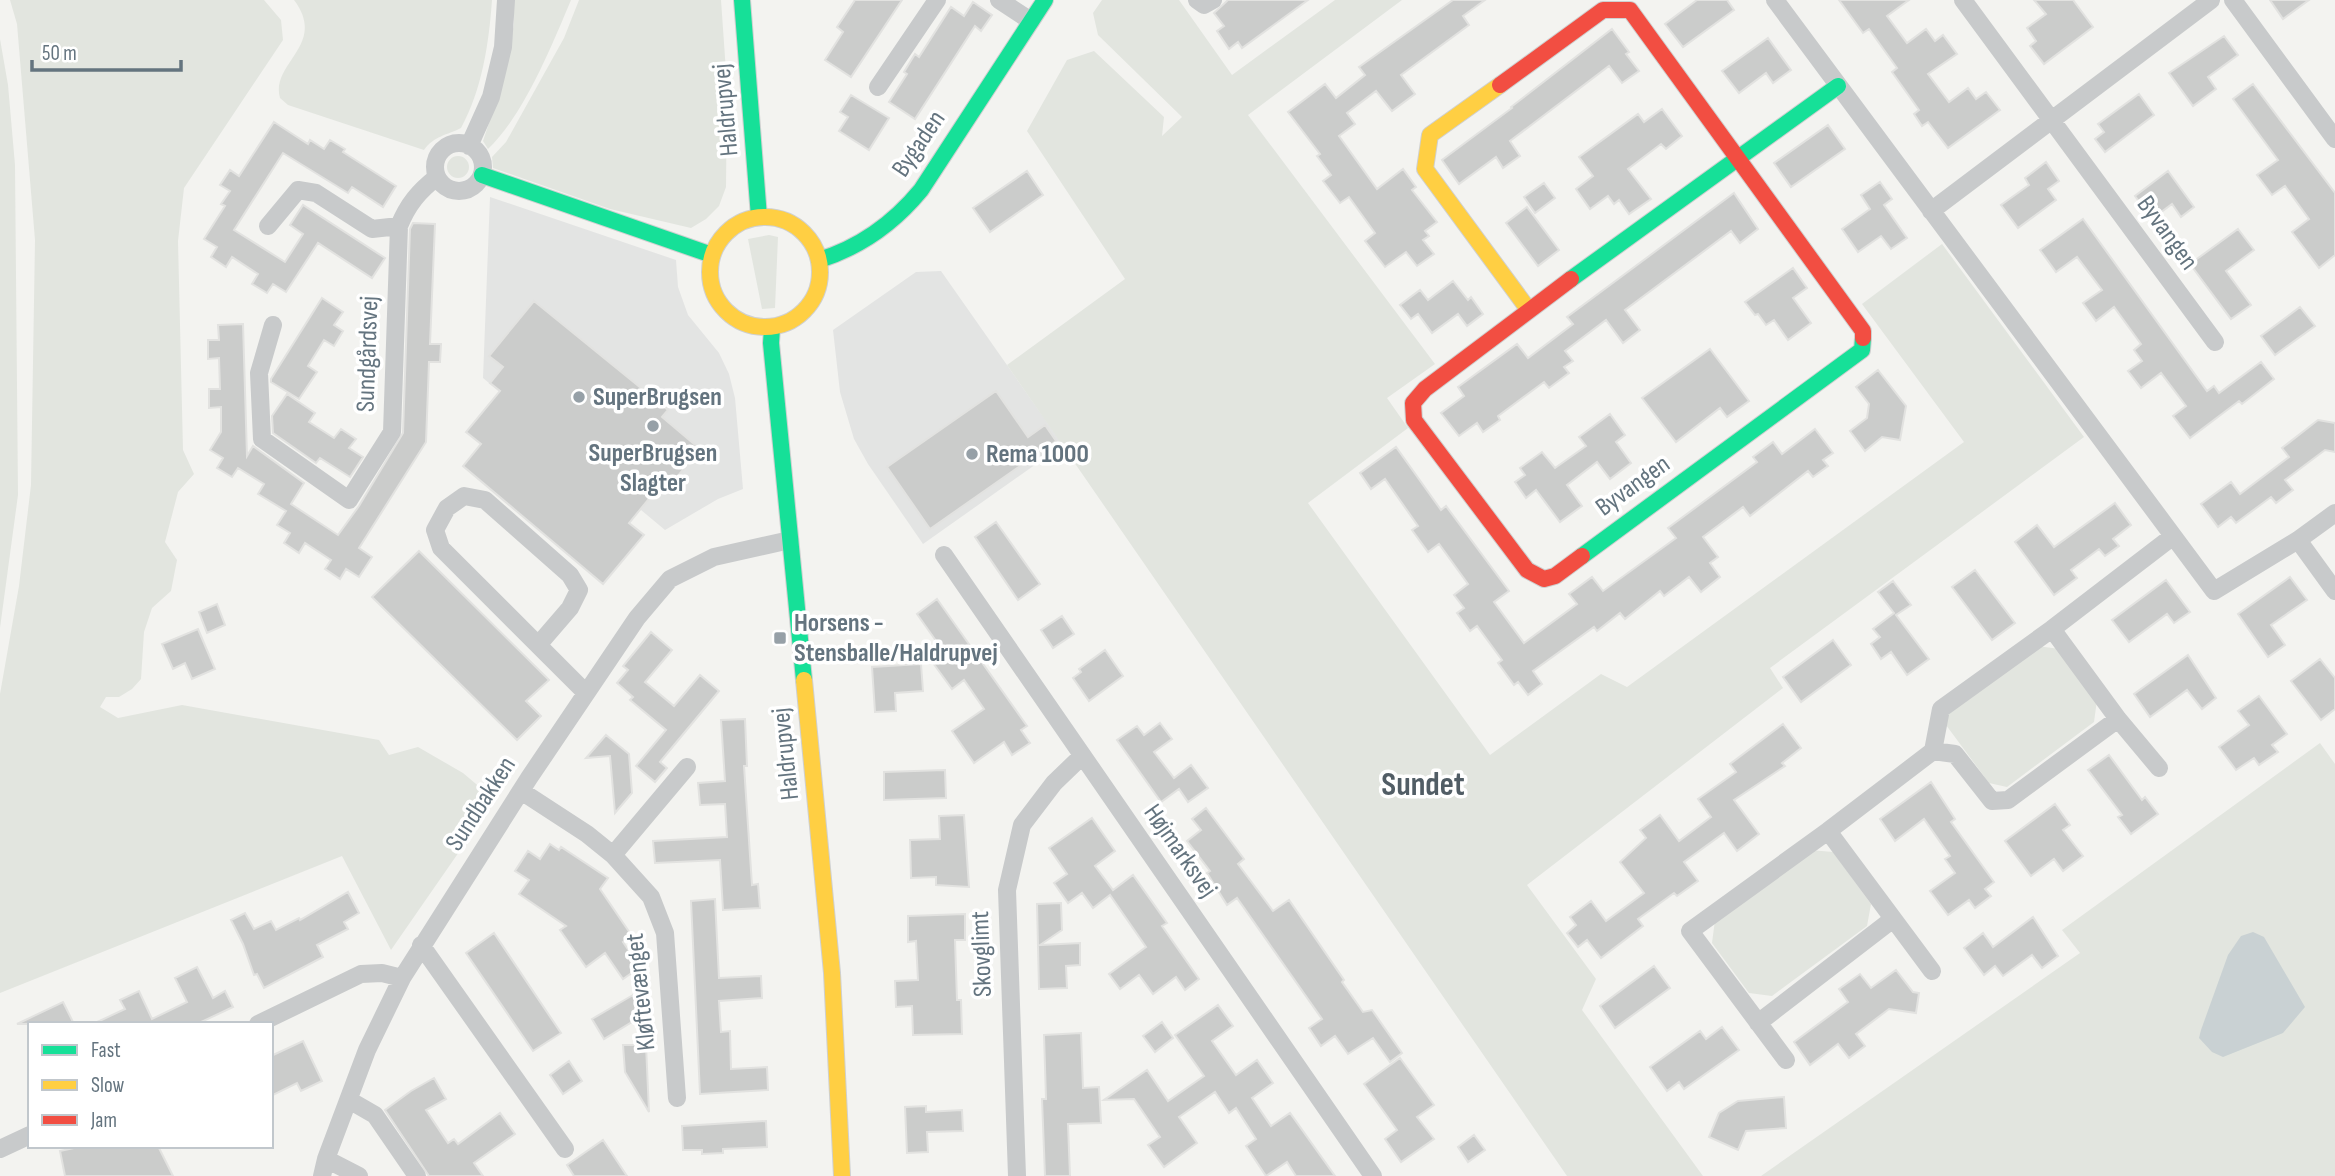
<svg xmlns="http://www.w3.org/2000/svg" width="2335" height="1176" font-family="'Sofia Sans Condensed',sans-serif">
<rect width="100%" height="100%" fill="#f3f3f0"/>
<path fill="#e3e4e3" d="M490,197l186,63 2,27 10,28 31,38 10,21 6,24 8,91 -25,10 -53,31 -182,-152z
M941,271l122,174 -140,99 -55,-80 -14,-25 -14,-47 -7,-62 83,-58z"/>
<path fill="#e2e5df" d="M10,0h254l17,20 2,20 -99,148 -6,53 5,209 11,24 -16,18 -13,50 12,18 -6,31 -19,17 -8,24 -3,47 -9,10 -13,8h-13l-6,10 18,11 64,-13 197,35 10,15 29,-8 45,26 32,27 -104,150 -49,-94 -342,137v-299l19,-108 12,-101 4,-245 -18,-216z
M294,0h198c-3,43 -10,90 -31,128 -14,7 -27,8 -37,22l-136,-45 -8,-7c-10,-35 48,-53 14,-98z
M514,0h57c-19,45 -47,115 -83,149l-5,-8 18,-54 13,-63z
M579,0h142l6,86 -1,101 -7,19 -13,13 -15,9 -81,-19 -117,-41 -1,-11 14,-15 58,-104z
M1102,0h77l53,75 103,-75h67l-154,115 187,249 -48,34 21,30 -100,75 182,252 111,-81 26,13 337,-245 -102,-138 80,-60 142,193 -314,231 13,20 -256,197 69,94 -14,31 121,166h-136l-560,-811 118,-86 -98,-148 40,-71 27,-9 70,66 -2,19 20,-19 -84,-82 -5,-22z
M0,39l8,46 7,80 3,330 -18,133z
M447 167a11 11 0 1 1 22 0a11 11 0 1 1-22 0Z
M769,235l9,2 -3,71 -13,1 -14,-70z
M2037,646l23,3 37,51 -3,22 -87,65 -18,-4 -43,-58 2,-13z
M2320,743l15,21v412h-574l319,-223 -18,-23z
M1810,850l23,2 38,52 -4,22 -95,70 -23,-3 -37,-50 3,-23z"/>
<path fill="#c9d1d3" d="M2253,932l11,5 41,70 -22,26 -60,24 -11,-5 -13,-14 2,-8 27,-75 13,-19z"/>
<path fill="#cbcccb" stroke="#e2e2e0" stroke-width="2" d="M855,0h47l-51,77 -26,-17 18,-28 -6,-5z
M1228,0h80l-66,48 -4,-6 -9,7 -12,-18 7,-5 -10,-13z
M1453,0h32l-22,16 6,9 -68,50 14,19 -23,17 -16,-20 -29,22 8,11 -16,12 38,53 26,-20 13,18 -4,3 25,32 -12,9 4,5 -6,4 11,14 -17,12 -11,-14 -21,15 -20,-26 10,-8 -26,-36 -9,6 -17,-22 8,-6 -14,-19 3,-2 -32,-42 37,-28 11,14 29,-23 -6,-8z
M1697,0h30l7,10 -51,37 -18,-23z
M1839,0h70l-22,16 20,27 19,-14 9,12 8,-6 14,19 -29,20 21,28 19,-14 8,11 10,-7 14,18 -52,38 -20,-26 -6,4 -8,-12 5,-4 -27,-38 5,-4 -28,-39 -6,4z
M2034,0h39l20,27 -49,37 -14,-18 6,-5 -9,-13 19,-14z
M2270,0h39l-26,19z
M973,2l19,13 -11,16 -6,-5 -60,93 -26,-17 18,-28 -3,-2 11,-18 4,3 32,-50 13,9z
M1612,29l17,23 -3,2 13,17 -17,12 -13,-17 -99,75 10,15 -17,12 -7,-11 -37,27 -17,-24 70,-52 -1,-1z
M2224,36l14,19 -30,22 8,12 -23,17 -24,-33z
M1768,38l23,32 -18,13 -7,-10 -27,20 -17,-22z
M2253,84l82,109v62l-16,13 -27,-36 17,-13 -24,-33 -13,9 -15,-20 21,-15 -45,-61z
M2139,94l15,21 -49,37 -10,-13 9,-7 -6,-8z
M851,95l38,23 -20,32 -30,-19 9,-14 -8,-5z
M1662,109l20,27 -16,13 -5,-5 -33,25 23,30 -22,15 -10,-14 -5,4 -6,-8 -18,13 -14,-20 17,-13 -14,-19 59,-43 6,8z
M274,122l34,22 2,-4 14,9 6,-9 15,9 -2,3 53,34 -13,21 -31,-20 -4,6 -65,-40 -49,77 51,32 18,-28 -13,-9 13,-20 82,53 -13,20 -54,-35 -32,49 -13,-8 -6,9 -15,-9 6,-10 -26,-17 -6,10 -15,-10 6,-10 -13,-8 21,-33 -4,-2 9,-13 -10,-6 10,-15 9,6z
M1828,125l17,24 -54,38 -17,-24z
M2046,162l13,19 -11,8 8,11 -38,28 -17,-23 28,-20 -4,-7z
M1027,171l16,24 -53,37 -17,-24z
M2168,171l26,36 -13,10 -9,-13 -20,15 -17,-23z
M1880,182l12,17 -8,6 23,33 -16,11 -10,-13 -23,16 -16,-23 28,-20 -9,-14z
M1544,183l11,15 -20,15 -11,-16z
M1734,193l24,36 -18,14 -9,-12 -106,79 15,20 -17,13 -17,-23 -41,31 8,10 -9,6 5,6 -20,15 -5,-6 -46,34 2,4 -17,12 -6,-9 -18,13 -18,-23 23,-17 -6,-9 59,-43 11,14 45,-34 -6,-7z
M1527,207l32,43 -21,16 -32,-43z
M2083,219l124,172 7,-5 5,7 42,-31 13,17 -32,25 -3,-3 -49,37 -17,-22 13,-10 -25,-33 -20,15 -13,-17 14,-10 -8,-11 7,-6 -27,-37 -18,14 -13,-18 19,-13 -25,-33 -21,15 -16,-22z
M413,223l22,1 -5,120h11l-1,18h-11l-3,80 -67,106 13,9 -13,20 -13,-8 -6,10 -15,-10 6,-9 -26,-17 -6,10 -15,-10 6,-10 -13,-8 9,-14 -28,-17 6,-10 -26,-16 -6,9 -15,-9 6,-10 -13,-8 11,-18v-25l-12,1v-19h11l-1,-31 -11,1v-19h11l-1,-15 25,-1 4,132 6,-10 51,37 -13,21 47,31 21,-29 44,-73 7,-204z
M2238,229l16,21 -28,21 25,34 -20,14 -41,-55z
M1793,268l14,20 -14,10 18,25 -23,17 -14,-20 -8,5 -8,-11 -3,1 -10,-13z
M1453,281l15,19 3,-3 12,17 -16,12 -9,-12 -26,19 -14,-19 -7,5 -11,-14 20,-15 8,10z
M322,298l21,14 -9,13 9,6 -9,15 -10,-6 -16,26 9,6 -18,27 -28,-17v-3z
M534,301l134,109 -6,7 38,32 -27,33 -6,-5 -38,46 15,12 -41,49 -140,-118 18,-22 -15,-12 34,-41 -10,-8 13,-16 -14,-11z
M2300,307l15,19 -40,29 -14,-19z
M1710,349l39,52 -22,16 -7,-9 -44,34 -34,-44z
M1878,370l28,36 -6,34 -18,-3 -17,14 -15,-20 17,-13 2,-14 -13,-17z
M996,391l32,46 17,-12 11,16 -126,88 -43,-62z
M287,394l28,19 -6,9 25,16 7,-9 15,10 -7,9 14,9 -13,20 -30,-19 -4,5 -43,-30 -1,-17z
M1610,414l15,21 -9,7 15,21 -21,16 -13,-17 -30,23 15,21 -22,16 -24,-32 -10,8 -11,-16 10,-7 -5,-7 22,-16 13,16 31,-22 -7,-9z
M2318,420l17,3v29l-10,-2 -40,30 8,10 -17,13 -5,-6 -35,26 -5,-6 -13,10 -17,-23 30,-22 9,12 49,-37 -7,-9z
M1815,429l18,24 -10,7 5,6 -15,11 -5,-6 -58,45 -7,-9 -40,30 15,20 -8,6 10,14 -19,15 -12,-15 -25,19 -4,-5 -35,28 -5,-6 -23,18 -3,-4 -61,44 9,13 -14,11 -10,-13 -4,3 -16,-22 4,-3 -25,-34 -7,5 -13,-18 7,-5 -10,-13 14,-11 -29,-40 -11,8 -16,-22 6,-4 -33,-47 -14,10 -11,-16 36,-26 45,63 5,-4 63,85 -15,11 30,41 53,-39 -8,-10 23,-17 11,14 73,-53 -8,-10 89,-66 -4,-5 20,-15 9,12z
M2115,503l16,22 -18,14 6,7 -14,10 -6,-7 -28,21 6,8 -23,17 -39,-53 22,-17 17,22z
M996,522l44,62 -22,16 -43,-63z
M419,551l130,129 -23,21 15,15 -24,24 -145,-143z
M1975,570l40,53 -23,17 -40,-53z
M2290,577l17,23 -36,25 14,20 -17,12 -30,-43z
M2166,580l24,32 -16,11 -7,-9 -38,28 -17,-22z
M1893,581l18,24 -15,10 33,44 -22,16 -16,-23 -10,7 -10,-15 9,-7 -7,-8 21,-16 -16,-21z
M937,599l90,127 -6,4 9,13 -18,12 -8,-13 -30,21 -22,-32 32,-22 -20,-29 -12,9 -19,-26 18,-1 -34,-48z
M217,604l8,21 -18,8 -8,-21z
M1062,616l12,18 -21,14 -12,-18z
M198,629l17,40 -23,10 -7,-16 -12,6 -11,-25z
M651,632l21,18 -27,32 29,24 26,-31 19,16 -59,71 7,6 -12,14 -19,-16 30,-36 -36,-30 3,-3 -16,-14 11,-13 -5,-4z
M1833,640l18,25 -50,37 -18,-25z
M1105,650l18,26 -34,25 -16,-23 8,-6 -2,-3z
M2188,655l28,43 -14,11 -15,-19 -37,27 -16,-23z
M2320,659l15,19v31l-14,11 -30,-39z
M921,664l2,27 -28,2 1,18 -21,1 -3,-45z
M2259,696l28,38 -15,11 6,7 -19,13 -5,-7 -18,12 -17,-23 30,-22 -11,-14z
M745,719l2,47h-3l8,119 6,-1 2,24 -37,2 -3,-50 -65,3 -2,-22 74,-4 -2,-33 -25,1 -2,-22 27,-2 -4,-61z
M1160,723l12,16 -18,13 20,26 17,-13 17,23 -20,14 -9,-13 -18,13 -44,-62 20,-14 7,9z
M1783,724l18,24 -19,15 3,3 -51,34 25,34 -22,17 -13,-18 -40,29 14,19 -21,15 -3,-3 -36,26 5,7 -42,32 -14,-18 -9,7 -11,-14 9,-8 -6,-8 21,-16 15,20 38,-28 -24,-31 26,-24 -6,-8 20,-15 19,26 32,-24 -13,-18 38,-27 -6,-8z
M606,735l23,19 3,39 -17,20 -5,-57 -24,2z
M2109,755l33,45 3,-3 13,17 -27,20 -13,-17 4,-2 -34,-45z
M945,770l1,28 -62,2v-28z
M1931,782l24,37 -4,3 43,60 -9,7 6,7 -16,12 -6,-8 -21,15 -18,-24 25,-18 -10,-14 5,-3 -26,-37 -29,22 -15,-22z
M2055,804l15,21 -7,5 20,26 -20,15 -9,-12 -23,17 -26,-35z
M1206,808l38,51 -6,5 35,47 16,-11 55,80 -2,2 21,30 9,-2 30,43 -12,9 -17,-24 -25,16 -13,-18 -14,10 -12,-18 13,-9 -85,-121 -10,7 -20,-32 3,-2 -23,-30 14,-11 -9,-11z
M964,815l5,72 -33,-2v-8l-25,1 -1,-38 30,-1 -1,-23z
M1092,818l23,33 -20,15 18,24 20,-15 34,48 -5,3 37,53 -14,11 -9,-13 -23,17 -14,-19 -19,14 -11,-15 37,-27 -36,-52 -17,13 -11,-15 -14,10 -14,-20 13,-9 -18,-26z
M550,844l9,6 2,-3 47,31 -8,11 32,47 -9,6 17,25 -17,12 -18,-26 -19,14 -26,-37 6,-4 -47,-32 10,-14 -14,-9 13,-20 12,8z
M348,892l11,21 -15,9 4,7 -31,16 6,12 -59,31 -7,-14 -3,1 -11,-31 -12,-24 14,-7 9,16 17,-8 5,9 23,-12 1,2z
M715,899l4,79 42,-2 1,22 -43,3 2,31 9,-1 1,38 36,-2 1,23 -68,4 -9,-193z
M1061,903l1,27 -22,15 40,-2v22l-14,1 1,22 -28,1 -2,-85z
M965,914v26h-10l2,60h4l1,34 -49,1 -1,-29 -16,1 -1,-26 23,-1 -2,-39 -8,1v-26z
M2033,917l25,39 -16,12 -10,-13 -29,21 -8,-10 -11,9 -20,-27 19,-15 10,14z
M494,933l67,100 -28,18 -67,-98z
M1654,966l16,22 -55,40 -15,-22z
M197,967l16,31 12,-7 8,16 -36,17h-104l32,-15 -5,-9 19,-9 13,28 35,-17 -12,-24z
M1896,970l17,22 6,1 -3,20 -27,-4 -33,25 9,12 -16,12 -11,-14 -28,21 -16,-23 54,-40 -9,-13 21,-15 11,14z
M633,995l12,19 -41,25 -12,-20z
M63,1002l11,22h-57z
M1218,1005l15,21 -21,15 24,34 21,-15 16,23 -21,15 19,28 19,-13 45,63h-39l-9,-14 -21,14 -20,-30 10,-7 -20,-31 -7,5 -14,-21 -36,25 18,26 -33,24 -16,-22 12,-8 -26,-38 -30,1 43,-30 21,31 36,-25 -29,-41z
M1162,1022l11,16 -18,14 -12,-16z
M1722,1027l17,23 -55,39 -5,-7 -12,9 -17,-24 50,-36 6,8z
M1081,1033l2,55 16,-1 2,36 -33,1 2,52h-25l-3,-77h4l-2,-64z
M303,1041l19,40 -21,10 -4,-8 -26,13v-40z
M623,1045h23l3,67 -24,-40z
M1400,1058l34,47 -17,12 17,22 -33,23 -16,-23 12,-9 -33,-46z
M569,1061l13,20 -19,13 -13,-19z
M434,1078l12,21 -20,11 22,33 6,-4 4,5 42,-31 15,21 -41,29 9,13h-54l-44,-66 26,-19z
M1784,1097l2,31 -40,3 -8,19 -29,-13 10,-24 19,-12z
M926,1106v6l36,-2 1,21 -36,1 1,20 -21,1 -2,-46z
M766,1121l1,26 -44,2v4l-21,1v-4h-19l-1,-24z
M1474,1135l11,15 -17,12 -10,-15z
M603,1140l24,36h-53l-7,-11z
M83,1146h75l15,30h-108l-5,-25z"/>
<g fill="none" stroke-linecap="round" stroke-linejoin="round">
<defs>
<path id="fast" d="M742,0l17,217
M482,175l230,80
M819,260c42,-13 74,-36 102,-70l124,-190
M1571,279l267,-193
M772,328l-1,15 33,337
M1582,556l280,-206 1,-12"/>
<path id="slow" d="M1500,85l-70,50 -5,34 103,140
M710 272a55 55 0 1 1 110 0a55 55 0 1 1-110 0Z
M804,680l28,293 10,203"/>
<path id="jam" d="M1500,85l103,-75h27l233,321v7
M1571,279l-146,110 -12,14 1,17 113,150 17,9 11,-3 27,-20"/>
</defs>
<use href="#fast" stroke="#cfd0d0" stroke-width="18"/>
<use href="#slow" stroke="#cfd0d0" stroke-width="18"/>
<use href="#jam" stroke="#cfd0d0" stroke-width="18"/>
<path stroke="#c8cacb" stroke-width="18" d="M999,0l32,21
M1197,0l7,5 9,-5
M1775,0l439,591 84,-51 37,-27
M1963,0l252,342
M2233,0l102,139
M878,87l59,-87
M435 167a24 24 0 1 1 48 0a24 24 0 1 1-48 0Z
M469,146l22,-49 12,-50 3,-47
M1931,211l280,-211
M268,226l30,-36 18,3 56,36 27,-3
M273,325l-14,48 3,66 87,61 43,-68 7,-206c9,-22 20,-35 38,-49
M2298,540l37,51
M944,555l429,621
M2052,629l66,90 41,49
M539,644l31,-36 9,-18 -9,-15 -85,-75 -21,-4 -17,12 -12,22 6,18 145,145
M1933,751l22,3 37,47 16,-1 110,-81
M521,791l66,43 26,21 38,42 14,36 12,165
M1828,831l104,140
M613,855l74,-88
M421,945l144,204
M1758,1023l135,-104
M258,1024l103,-50 21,-1 20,5
M1786,1060l-96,-129 138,-100 105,-80 8,-42 111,-80 120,-92
M349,1100l26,15 42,61
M0,1149l30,-14
M326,1159l33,17
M322,1176l4,-17 41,-109 35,-72 127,-200 108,-160 33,-39 44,-22 76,-17
M1017,1176l-10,-286 15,-65 32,-42 28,-27"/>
<use href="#fast" stroke="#16e098" stroke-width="16"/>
<use href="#slow" stroke="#ffcf43" stroke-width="16"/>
<use href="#jam" stroke="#f24e42" stroke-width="16"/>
</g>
<g fill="#96a0a7" stroke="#fff" stroke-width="2.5">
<circle cx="579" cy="397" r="7"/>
<circle cx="653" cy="426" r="7"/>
<circle cx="972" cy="454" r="7"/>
<rect x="773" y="631" width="14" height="14" rx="3.5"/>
</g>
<g text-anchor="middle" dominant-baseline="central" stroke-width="7" stroke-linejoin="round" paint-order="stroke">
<g font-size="26" fill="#64747f" stroke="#fff">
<text transform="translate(726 110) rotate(-95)">Haldrupvej</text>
<text transform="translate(919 144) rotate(-56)">Bygaden</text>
<text transform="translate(2167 233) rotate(54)">Byvangen</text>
<text transform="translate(368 354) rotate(-88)">Sundgårdsvej</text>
<text transform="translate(1633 486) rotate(-36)">Byvangen</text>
<text transform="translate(786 754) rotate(-96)">Haldrupvej</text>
<text transform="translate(481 804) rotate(-57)">Sundbakken</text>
<text transform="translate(1180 851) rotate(55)">Højmarksvej</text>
<text transform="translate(982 954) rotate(-92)">Skovglimt</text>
<text transform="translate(641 992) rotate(-96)">Kløftevænget</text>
</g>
<g font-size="26" font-weight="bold" fill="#64747f" stroke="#fff" text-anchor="start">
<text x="593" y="397">SuperBrugsen</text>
<text x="653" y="453" text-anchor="middle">SuperBrugsen<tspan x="653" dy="30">Slagter</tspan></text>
<text x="986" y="454">Rema 1000</text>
<text x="794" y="623">Horsens -<tspan x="794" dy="30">Stensballe/Haldrupvej</tspan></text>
</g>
<g font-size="33" font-weight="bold" fill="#515d65" stroke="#fff">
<text x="1423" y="785">Sundet</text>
</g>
</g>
<rect x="28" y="1022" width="245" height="126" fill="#ffffff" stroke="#c1c7cc" stroke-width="2"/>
<rect x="42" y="1045" width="35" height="10" fill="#16e098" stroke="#c1c7cc" stroke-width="2"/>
<text x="91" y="1057" font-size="21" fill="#64747f">Fast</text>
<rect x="42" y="1080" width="35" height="10" fill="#ffcf43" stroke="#c1c7cc" stroke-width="2"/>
<text x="91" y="1092" font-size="21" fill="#64747f">Slow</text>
<rect x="42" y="1115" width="35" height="10" fill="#f24e42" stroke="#c1c7cc" stroke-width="2"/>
<text x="91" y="1127" font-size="21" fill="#64747f">Jam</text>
<path d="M32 60v10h149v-10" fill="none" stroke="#64747f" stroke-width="3.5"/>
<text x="42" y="60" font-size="21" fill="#64747f" stroke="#ffffff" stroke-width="5" paint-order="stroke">50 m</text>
</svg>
